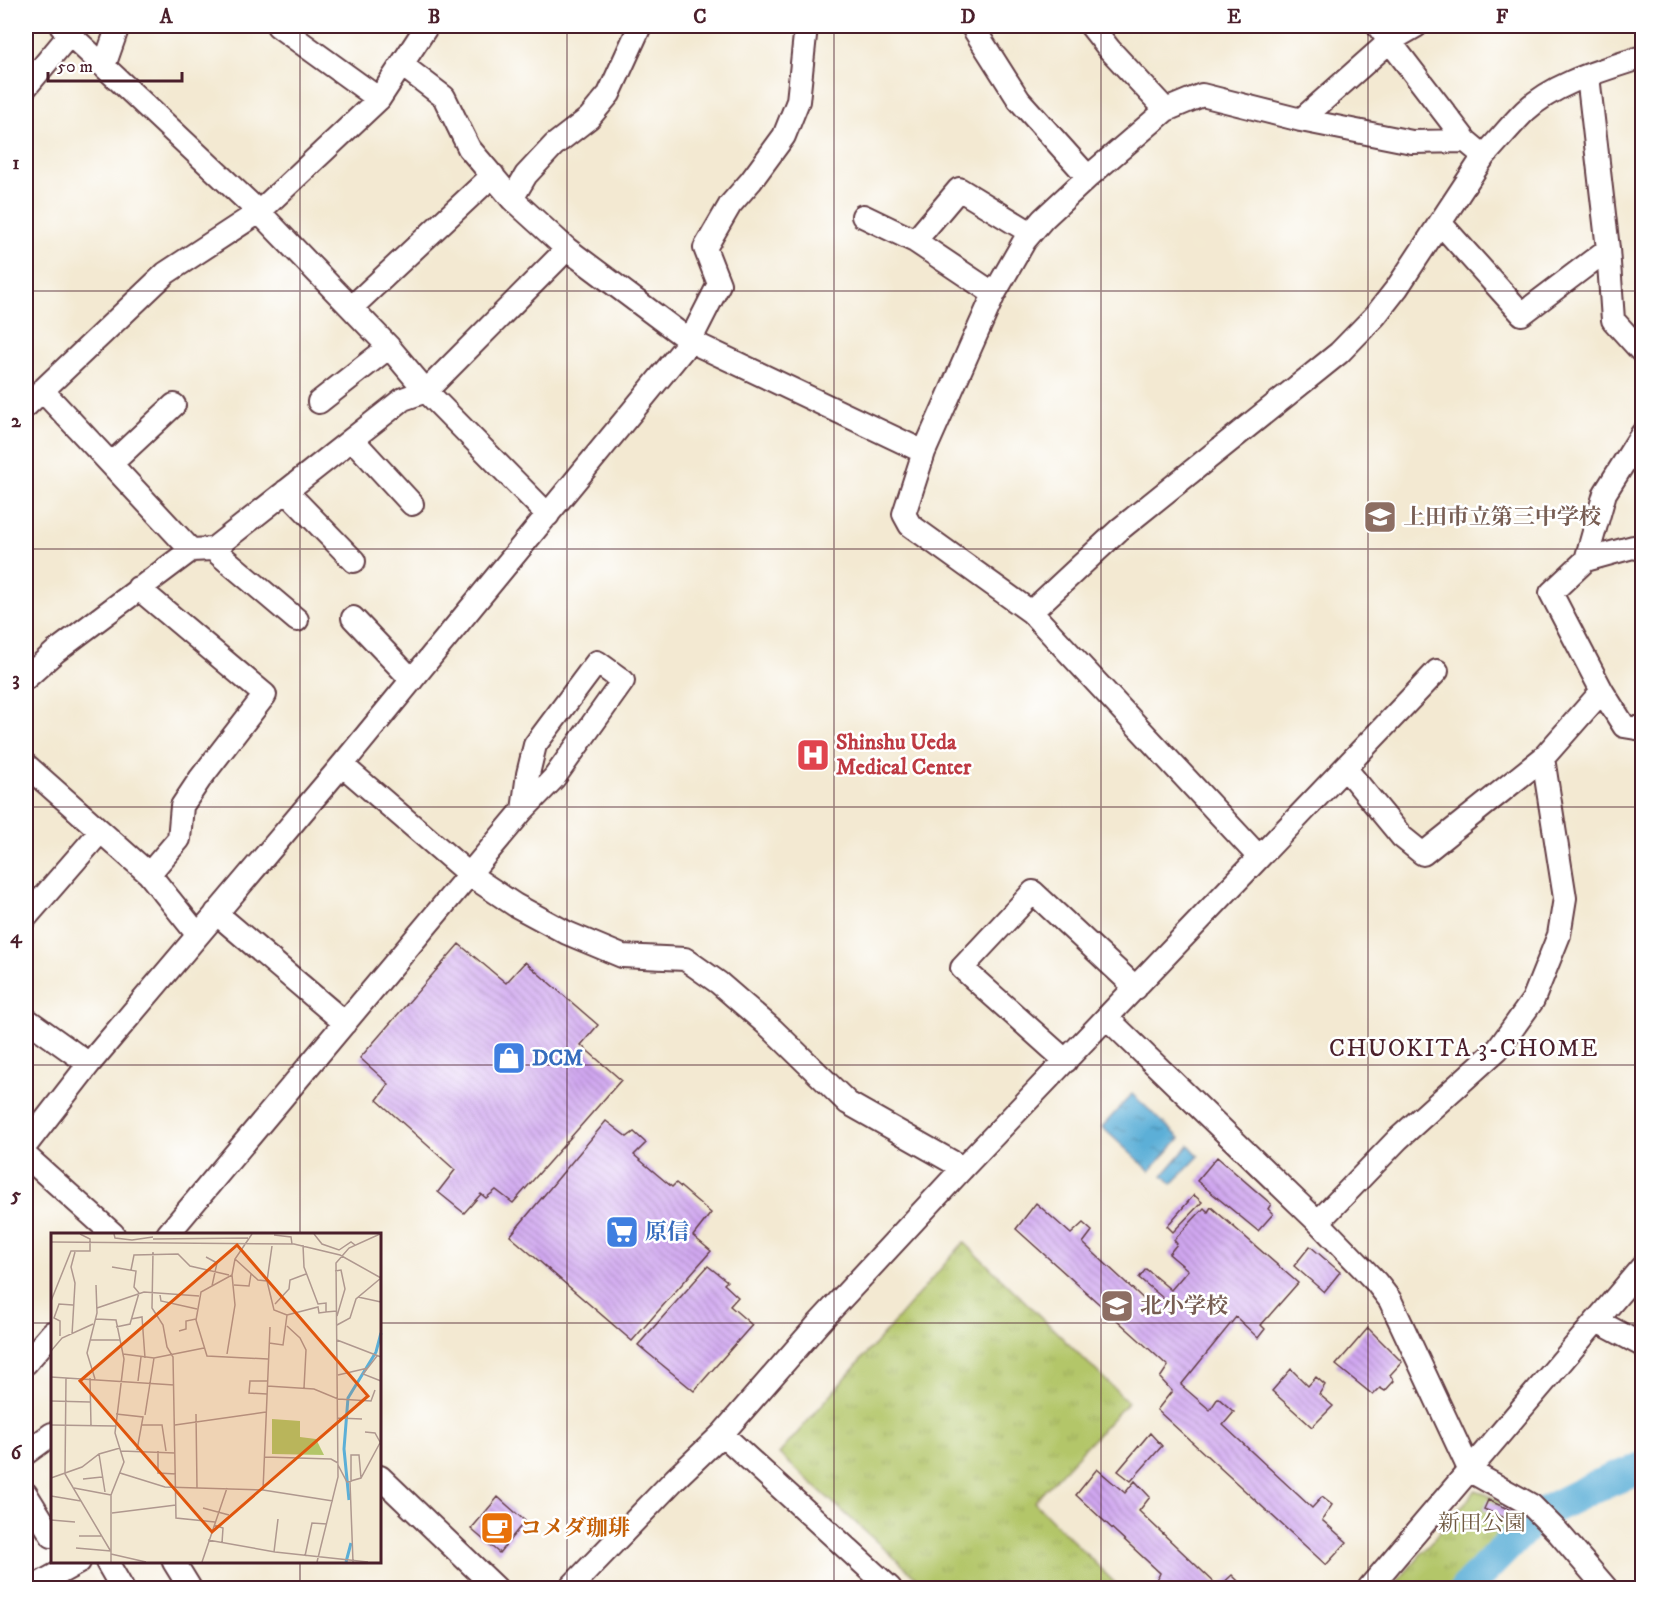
<svg xmlns="http://www.w3.org/2000/svg" width="1668" height="1614" font-family="'IM FELL DW Pica','Noto Serif JP',serif">
<defs>
<pattern id="grass-tufts" width="24" height="20" patternUnits="userSpaceOnUse" patternTransform="scale(1.5)"><rect width="24" height="20" fill="#b3c669"/><path d="M3 7l-1-3M5 7V3M7 7l1-3M15 17l-1-3M17 17v-4M19 17l1-3" fill="none" stroke="#9baa5b"/></pattern>
<pattern id="water-ripples" width="26" height="14" patternUnits="userSpaceOnUse" patternTransform="scale(1.5)"><rect width="26" height="14" fill="#5bafd7"/><path d="M2 4q2-2 4 0t4 0M15 11q2-2 4 0t4 0" fill="none" stroke="#4d8eaf"/></pattern>
<pattern id="building-back-hatch" width="6" height="6" patternUnits="userSpaceOnUse" patternTransform="scale(1.5)"><rect width="6" height="6" fill="#d0a7f0"/><path d="M-1 5l2 2M0 0l6 6M5-1l2 2" fill="none" stroke="#ab87c3"/></pattern>
</defs>
<rect width="100%" height="100%" fill="#fff"/>
<filter id="ink" filterUnits="userSpaceOnUse"><feTurbulence type="fractalNoise" baseFrequency=".0167" numOctaves="2"/><feDisplacementMap in="SourceGraphic" scale="12" xChannelSelector="R" yChannelSelector="G"/><feConvolveMatrix kernelMatrix="1 2 1 2 8 2 1 2 1" color-interpolation-filters="sRGB"/></filter>
<filter id="wash" filterUnits="userSpaceOnUse"><feTurbulence type="fractalNoise" baseFrequency=".008" numOctaves="4" result="noise"/><feDisplacementMap in="SourceGraphic" scale="24" xChannelSelector="R" yChannelSelector="G"/><feGaussianBlur stdDeviation="1.35" result="paint"/><feColorMatrix in="noise" values="0 0 0 0 0 0 0 0 0 0 0 0 0 0 0 0 0 1.4 0 .05"/><feComposite in="paint" operator="in"/></filter>
<g filter="url(#wash)">
<rect width="100%" height="100%" fill="#f3e9d2"/>
<path fill="url(#grass-tufts)" stroke="#7e724a" stroke-width="1.5" d="M964,1242l164,160 -94,100 86,86h-192l-149,-134z
M1476,1490l53,24 -77,74h-60z"/>
<path fill="url(#water-ripples)" stroke="#526781" stroke-width="1.5" d="M1132,1094l48,44 -30,33 -48,-44z
M1189,1145l10,11 -27,28 -9,-9z"/>
<g fill="none" stroke-linecap="round" stroke-linejoin="round">
<path stroke="#5bafd7" stroke-width="32" d="M1466,1588l72,-73 58,-29 46,-18"/>
</g>
<g id="blocks">
<path fill="url(#building-back-hatch)" d="M459,944l47,39 19,-21 73,63 -17,20 40,35 -108,123 -17,-13 -10,8 -5,-4 -17,19 -26,-21 17,-22 -78,-70 12,-16 -29,-26z
M606,1121l21,16 7,-5 12,11 -12,12 38,32 4,-4 35,30 -18,23 18,15 -79,90 -122,-105z
M1217,1157l54,47 -3,5 5,5 -15,17 -61,-50z
M1194,1195l8,7 -29,30 -6,-6z
M1036,1203l35,31 12,-11 9,8 -9,12 66,61 4,-5 6,4 4,-5 -24,-20 7,-9 25,21 17,-20 -19,-16 8,-10 -3,-4 30,-32 4,4 3,-5 87,76 -37,42 4,4 -7,9 -22,-21 -55,68 29,25 8,-12 16,14 -11,13 89,83 10,-11 10,8 -10,15 25,22 -21,23 -169,-155 15,-19 -12,-13 8,-12 -152,-137z
M1310,1246l30,26 -16,20 -30,-26z
M708,1266l19,15 -3,3 14,13 -8,9 22,19 -58,66 -56,-46z
M1368,1328l34,34 -12,13 4,6 -9,10 -5,-3 -7,7 -37,-30z
M1291,1369l17,17 8,-9 9,8 -6,9 14,12 -21,21 -40,-36z
M1150,1433l12,13 -31,35 -13,-10z
M1097,1469l28,24 10,-12 15,16 -11,14 80,76 13,-12 8,8 -5,5h-72l-7,-6 4,-9 -84,-78z
M498,1497l27,24 -26,32 -28,-24z
M1488,1500l31,14 -4,9 -31,-14z"/>
</g>
</g>
<g filter="url(#ink)">
<use href="#blocks" fill-opacity="0" stroke="#633d44" stroke-width="1.5"/>
<g fill="none" stroke-linecap="round" stroke-linejoin="round">
<defs>
<path id="minor" d="M61,26l198,186 130,135 37,44 122,124
M278,26l101,73
M972,26l47,74 69,77
M1091,26l19,24 56,60
M1378,26l88,115 18,15c14,-15 27,-31 41,-45 31,-29 78,-41 117,-54
M402,65l42,32 25,51 43,51 55,50 123,92 234,111
M104,66l14,-40
M1588,76l20,173 5,71 29,32
M26,87l44,-53
M1301,120l89,-79 26,-15
M512,199l14,-24 28,-30 35,-27 20,-24 31,-68
M863,216l52,25 44,-52 72,44
M1441,224l81,90 86,-65
M915,241l79,53
M352,307l141,-132
M42,390l149,160
M319,402l70,-55
M26,406l140,-133 93,-61 120,-113 48,-73
M352,439l60,65
M111,464l63,-59
M286,491l68,70
M213,549l190,-150 23,-8 141,-142
M1586,560l19,-67 37,-59
M138,588l127,107 -65,84 -18,27 -3,33 -30,35
M1031,612l89,-83 219,-176 36,-37 22,-28 87,-132
M353,618l59,62
M597,662l26,19 -69,97 -31,32 5,-36 7,-29z
M26,678l29,-26 136,-102 22,-1 84,71
M1602,691l22,35 18,3
M26,765l123,109 49,61
M342,765l128,110 45,30 52,28 55,23 63,3 34,24 53,46 76,74 115,65
M1345,768l57,69 21,17 120,-96 59,-67 -51,-98 35,-33 47,-13 9,2
M1259,857l-228,-245 -121,-87 -6,-11 20,-62 70,-158 31,-54 18,-21 45,-42 78,-67 36,-15 99,25 111,22 54,-1
M216,913l129,110
M26,917l74,-85
M1107,1018l211,204 58,60 14,18 80,171 61,34 26,26 49,57
M26,1019l63,45
M1066,1061l-104,-93 71,-76 103,96
M26,1145l63,-81 253,-299 348,-424 29,-57 -14,-36 25,-43 21,-24 33,-45 14,-35 8,-75
M26,1156l87,78
M1318,1222l80,-83 100,-90 35,-49 26,-65 6,-37 -22,-140
M168,1234l355,-424
M1597,1321l45,24
M26,1363l26,-30
M722,1434l168,154
M26,1453l26,-19
M380,1477l116,111
M26,1494l26,42
M107,1562l15,26
M174,1562l16,26
M32,1588l47,-26
M570,1588l105,-109 47,-45 96,-110 145,-156 474,-497
M1369,1588l273,-321"/>
</defs>
<use href="#minor" stroke="#633d44" stroke-width="26"/>
<use href="#minor" stroke="#fff" stroke-width="22"/>
</g>
</g>
<path fill="none" stroke="#4a1f2b" stroke-width="1.5" stroke-opacity="0.55" d="M300,26v1208M567,26v1562M834,26v1562M1101,26v1562M1368,26v1562M26,291h1616M26,549h1616M26,807h1616M26,1065h1616M26,1323h26M380,1323h1262M300,1562v26"/>
<defs>
<symbol id="school-square" viewBox="-11 -11 22 22"><rect x="-9" y="-9" width="18" height="18" rx="4" fill="#8d6e63" stroke="#fff"/><path d="M0-5L7-2L0 1L-7-2ZM-4 1L0 2.5L4 1V4Q0 6-4 4Z" fill="#fff"/></symbol>
<symbol id="hospital-square" viewBox="-11 -11 22 22"><rect x="-9" y="-9" width="18" height="18" rx="4" fill="#e0444e" stroke="#fff"/><path d="M-5-5h3v3.5h4V-5h3V5h-3V1.5h-4V5h-3Z" fill="#fff"/></symbol>
<symbol id="shop-square" viewBox="-11 -11 22 22"><rect x="-9" y="-9" width="18" height="18" rx="4" fill="#3f7fe0" stroke="#fff"/><path d="M-5-2.5h2.3a2.7 3.5 0 0 1 5.4 0H5L5.5 6h-11ZM-1.5-2.5h3a1.5 2.3 0 0 0-3 0Z" fill="#fff"/></symbol>
<symbol id="supermarket-square" viewBox="-11 -11 22 22"><rect x="-9" y="-9" width="18" height="18" rx="4" fill="#3f7fe0" stroke="#fff"/><path d="M-6-5.5h2.5l.6 2H6L4.5 2H-2.5L-4.4-4H-6ZM-1.5 3.2a1.3 1.3 0 1 0 .1 0ZM3 3.2a1.3 1.3 0 1 0 .1 0Z" fill="#fff"/></symbol>
<symbol id="cafe-square" viewBox="-11 -11 22 22"><rect x="-9" y="-9" width="18" height="18" rx="4" fill="#e8710a" stroke="#fff"/><path d="M-5.5-4.5H6V0H3Q3 3.5 0 3.5H-2.5Q-5.5 3.5-5.5 0ZM3-3.2v2h1.7v-2ZM-6 4.5H4V6H-6Z" fill="#fff"/></symbol>
</defs>
<g fill-rule="evenodd">
<use href="#school-square" x="1361" y="498" width="38" height="38"/>
<use href="#hospital-square" x="794" y="736" width="38" height="38"/>
<use href="#shop-square" x="490" y="1039" width="38" height="38"/>
<use href="#supermarket-square" x="603" y="1213" width="38" height="38"/>
<use href="#school-square" x="1098" y="1287" width="38" height="38"/>
<use href="#cafe-square" x="478" y="1509" width="38" height="38"/>
</g>
<g text-anchor="middle" dominant-baseline="central" stroke-width="5" stroke-linejoin="round" paint-order="stroke">
<g font-size="22" font-weight="bold" fill="#785e54" stroke="#fff" text-anchor="start">
<text x="1403" y="517">上田市立第三中学校</text>
<text x="1140" y="1306">北小学校</text>
</g>
<g font-size="22" font-weight="bold" fill="#be3a42" stroke="#fff" text-anchor="start">
<text x="836" y="742">Shinshu Ueda<tspan x="836" dy="25">Medical Center</tspan></text>
</g>
<g font-size="22" font-weight="bold" fill="#366cbe" stroke="#fff" text-anchor="start">
<text x="532" y="1058">DCM</text>
<text x="645" y="1232">原信</text>
</g>
<g font-size="22" fill="#6f5941" stroke="#fff">
<text x="1482" y="1523">新田公園</text>
</g>
<g font-size="22" font-weight="bold" fill="#c56008" stroke="#fff" text-anchor="start">
<text x="520" y="1528">コメダ珈琲</text>
</g>
<g font-size="24" letter-spacing="1.5" fill="#4a1f2b" stroke="#fff">
<text x="1464" y="1049">CHUOKITA 3-CHOME</text>
</g>
</g>
<g transform="translate(51 1233)">
<rect width="330" height="330" fill="#f3e9d2"/>
<path d="M221,186l28,2v16l16,2 8,16 -52,-1z" fill="#b3c669"/>
<path fill="none" stroke="#5bafd7" stroke-width="3" d="M298,267l-5,-51 4,-51 28,-46 5,-19M295,329l5,-19"/>
<path fill="none" stroke="#af988f" stroke-width="1.5" d="M63,1l1,4 17,2 21,-3M201,1l-17,25 -3,16 -31,17 -5,28 11,36 61,3M263,1l8,10 17,6 12,-8 4,3M223,2l17,2 1,7M102,6l95,-1M0,9l243,2 46,11 41,23M252,12l1,22 14,37 8,-1v9l11,-1M102,19l-1,56 11,17 4,22 6,10 3,161 39,4M155,24l11,6 -5,23M184,26l23,21 9,1 7,29 13,5 -4,30 -14,-2M61,34l24,4 -2,16 5,6M80,37l3,-15 44,-1 12,12 39,9M284,38l6,-1 4,19 -8,27M216,48l5,-35M183,52l15,1 2,-12M109,62l1,6 36,8M307,64l23,5M0,68l20,-50h19v-12l-10,-5M224,71l14,-15 1,-9 16,-6M46,75l47,-16 55,4M236,82l31,-8 1,6 7,-1M45,86l20,1 8,39 -9,74 9,29 -13,33v67M80,86l11,-2 3,41M286,92l13,-7 6,-19 25,-21M236,93l13,12 6,12 -2,38M65,94l14,-3 9,-31M128,98l7,-2v-8l10,-2M21,102l3,-52 -4,-16 4,-15M9,103v-15l-6,-3 5,-14 14,1M40,107h29M286,107l44,17M0,118l11,-13 31,-14M72,121l31,4 50,-10M176,121l8,-49 -3,-30M326,123l-14,18 18,7M287,142l30,-7M0,144l123,8M15,145l-1,96 45,76M39,145l1,48M44,146l-8,-26 10,-40 -1,-28M87,148l3,-24M216,153l47,3 24,10 33,2 4,-11M216,161l-18,-1 1,-12h17M0,168l39,1M65,181l27,3 -6,33M145,181l1,74M94,182l9,-57M287,185l24,1M0,192l64,1M90,192h21l4,26M124,192l91,-13M314,199l10,1 5,9M70,218l54,2M107,218v22l18,1M48,221l6,38M214,224l66,2 7,4M287,232l9,17 14,-4 20,-37M69,240l45,14 98,3 70,11M0,245l31,-11 17,-13 21,-6M32,246l19,-2M299,249l3,80M300,249v-27h8l2,23M23,255l37,7M212,257l7,-163M0,263l30,5M152,275l26,7M61,280l64,-8M0,287l24,2M163,292l9,3 -1,15M28,303h22M157,307l67,12 93,10M25,315l35,3M223,319l4,-33M60,321l35,8M254,323l7,-33 15,1M151,329l25,-74M266,329l21,-85 -2,-214 13,-15 31,-14"/>
<path fill="#e0560e" fill-opacity="0.15" stroke="#e0560e" stroke-width="3" d="M186,12l131,151 -156,136 -132,-151z"/>
<rect width="330" height="330" fill="none" stroke="#4a1f2b" stroke-width="3"/>
</g>
<rect width="1668" height="1614" fill="none" stroke="#fff" stroke-width="66"/>
<path d="M48 72v9h134v-9" fill="none" stroke="#4a1f2b" stroke-width="3"/>
<text x="57" y="72" font-size="18" fill="#4a1f2b" stroke="#ffffff" stroke-width="4.5" paint-order="stroke">50 m</text>
<rect x="33" y="33" width="1602" height="1548" fill="none" stroke="#4a1f2b" stroke-width="2"/>
<g font-size="20" text-anchor="middle" font-weight="bold" fill="#4a1f2b">
<text x="166" y="23">A</text>
<text x="434" y="23">B</text>
<text x="700" y="23">C</text>
<text x="968" y="23">D</text>
<text x="1234" y="23">E</text>
<text x="1502" y="23">F</text>
<text x="16" y="169">1</text>
<text x="16" y="427">2</text>
<text x="16" y="685">3</text>
<text x="16" y="943">4</text>
<text x="16" y="1201">5</text>
<text x="16" y="1459">6</text>
</g>
</svg>
